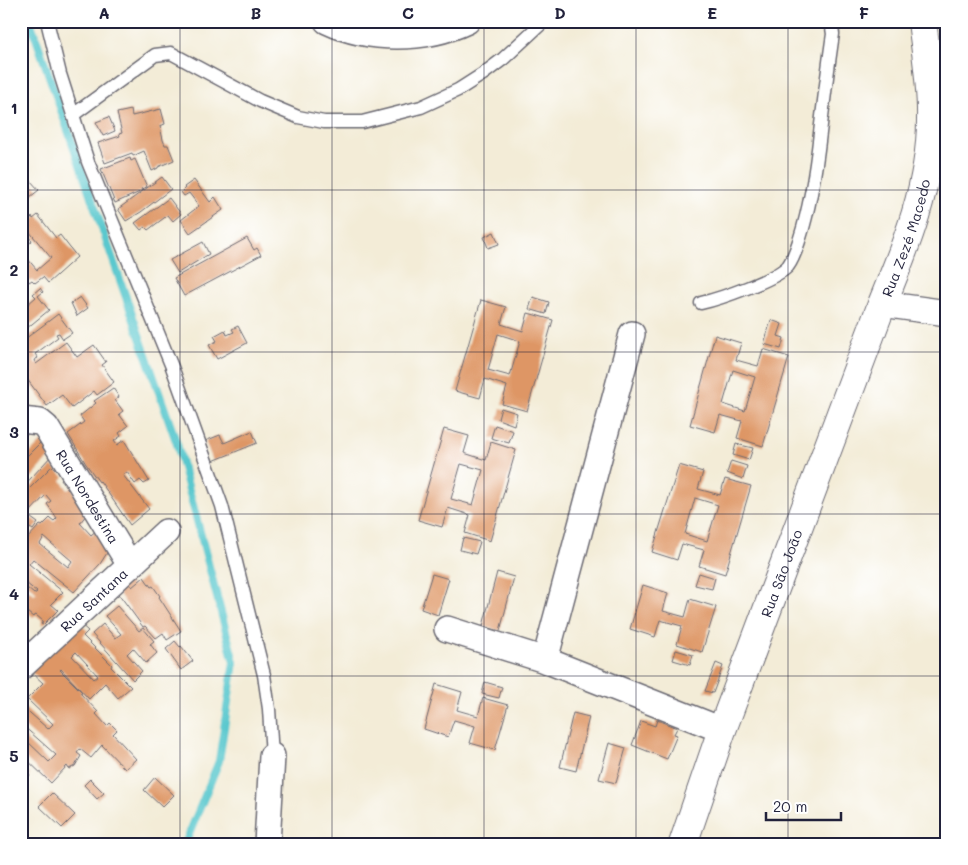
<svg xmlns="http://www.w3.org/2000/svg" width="968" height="865" font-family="Mali,sans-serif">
<rect width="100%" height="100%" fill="#fff"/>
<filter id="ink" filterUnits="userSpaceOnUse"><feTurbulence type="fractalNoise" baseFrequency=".02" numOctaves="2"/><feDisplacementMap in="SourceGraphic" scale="10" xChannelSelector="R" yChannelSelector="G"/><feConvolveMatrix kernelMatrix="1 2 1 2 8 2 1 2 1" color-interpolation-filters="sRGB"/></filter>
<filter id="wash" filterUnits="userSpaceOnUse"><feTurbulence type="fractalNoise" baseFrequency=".0096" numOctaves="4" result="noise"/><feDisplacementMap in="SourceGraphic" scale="20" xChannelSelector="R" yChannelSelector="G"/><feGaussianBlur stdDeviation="1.12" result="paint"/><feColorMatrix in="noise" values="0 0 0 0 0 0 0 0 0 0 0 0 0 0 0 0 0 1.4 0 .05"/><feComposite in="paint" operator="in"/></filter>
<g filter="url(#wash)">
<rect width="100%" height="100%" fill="#f3ecd7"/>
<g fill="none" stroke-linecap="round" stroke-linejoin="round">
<path stroke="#5ac8ce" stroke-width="8" d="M30,21l147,423 57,218 -15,99 -34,83"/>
</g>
<g id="blocks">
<path fill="#de9665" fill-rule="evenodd" d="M161,109l4,15 -5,2 3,14 2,5h3l6,15 -16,7v1l-6,3 -8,-20 -11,5 -1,-3 -27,10 -7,-20 22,-7 -1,-2 3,-1 -5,-20 14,-3 1,6z
M109,117l6,14 -12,5 -7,-14z
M130,158l1,3 4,-2 12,28 -6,2 1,2 -27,12 -14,-34z
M162,177l9,12 -30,23 -15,9 -8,-12z
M28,179h1l10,11 -18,14v-20z
M194,180l16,22 5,-5 8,13 -33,23 -9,-13 18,-14 -10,-13 -5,3 -3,-4 4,-4 -1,-1z
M169,198l12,16 -8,7 -5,-6 -20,15 -3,-3 -4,3 -6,-7z
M38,215l18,23 4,-3 17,22 -29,26 -5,-6 -8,6 -3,-3 -3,2 -8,-9v-22l16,19 14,-12 -27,-33 8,-8 1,2z
M21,226l11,15 -11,9z
M494,232l5,12 -11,4 -4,-11z
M247,238l7,12 3,-2 4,7 -77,41 -10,-18z
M203,242l6,12 -31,19 -8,-13z
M40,288l3,4 -5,4 11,14 -28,23v-23l15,-13 -3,-3z
M80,297l8,11 -11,8 -6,-13z
M533,297l16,5 -3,12 -17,-5z
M481,300l25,7 -5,17 22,7 5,-18 25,7 -26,91 -25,-7 5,-18 -22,-7 -5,19 -25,-7zM498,334l22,7 -10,35 -22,-6z
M58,314l14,19 -9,6 -4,-6 -3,1 2,3 -23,17 3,4 -4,2 2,4 30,-22 11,15 17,-12 12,17 -4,3 12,17 -17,13 -3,-4 -22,17 -10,-13 -15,11 -26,-35 2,-3 -2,-2v-24z
M771,320l11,4 -4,12 6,2 -3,11 -17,-5z
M238,326l9,17 -30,16 -8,-14 8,-4 -3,-5 11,-6 2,5 7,-3 -2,-3z
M715,335l26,8 -5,17 22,6 5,-17 26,8 -26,89 -26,-8 5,-17 -22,-6 -5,17 -25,-7zM733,370l22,7 -10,34 -22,-7z
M113,388l6,9 -4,3 8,11 -4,3 9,12 -9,7 2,3 -7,5 3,4 7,-5 25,41 -5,3 -4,-4 -5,4 -8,-12 -4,3 26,34 -19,16 -30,-44 -1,1 -13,-18 -18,-30 16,-12 -4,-6 16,-13 -2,-2z
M501,408l16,5 -3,12 -16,-6z
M495,425l18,6 -4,12 -18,-5z
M444,429l25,7 -5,17 22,7 5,-18 25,8 -26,91 -25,-8 5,-18 -22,-7 -6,19 -24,-7zM461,464l22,6 -10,35 -22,-6z
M252,431l5,12 -44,18 -8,-20 15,-6 4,8z
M42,441l10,14 -31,34v-27z
M736,444l17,4 -4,12 -16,-5z
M731,461l16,5 -4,13 -16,-6z
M679,465l24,7 -5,17 22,6 5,-16 26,7 -26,88 -26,-8 5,-16 -22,-6 -5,16 -25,-8zM695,498l23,7 -11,36 -22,-7z
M52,466l12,11 -3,3 7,10 4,-3 14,28 -6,8 11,12 7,-6 9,19v5l-7,11 -26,28 -41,-33 -4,5 34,28 -12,12 7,6 -15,15 -2,-1 2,-3 -7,-6 -3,2 -12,-10v-24l13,11 3,-2 -16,-13v-41l4,3 15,-16 2,1 8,-8 4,3 3,-3 -10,-14 4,-3 -5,-6 -19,20 11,8 -5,7 -3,-2 -6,6 -3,-2v-35zM44,537l28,24 -4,6 -28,-23z
M463,538l17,4 -4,12 -16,-4z
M497,572l17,5 -14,54 -17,-5z
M699,573l16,5 -3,11 -17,-4z
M432,574l17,5 -11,36 -17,-6z
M124,576l8,11 12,-10 7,10 2,-1 7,10 -1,1 22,34 -14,9 -4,-7 -7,5 -11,-12 -2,1 -30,-41z
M643,585l25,8 -5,18 22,6 5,-18 26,8 -14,45 -25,-8 5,-18 -22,-6 -5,17 -25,-8z
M117,606l22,25 4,-3 11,13 -4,3 7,9 -11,10 -13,-15 -6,6 15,17 -9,9 -41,-46 11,-10 12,14 6,-4 -16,-18z
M79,623l9,8 -5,5 29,29 -1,2 20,20 -13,11 -13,-15 -16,16 -28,-30 -1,1 22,22 -2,1 18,19 -2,2 11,12 3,-3 7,7 -4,4 23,25 -11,10 -23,-24 -11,13 -11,-9 -3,4 4,3 -6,10 -6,3 -2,-3 -16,17 -30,-29v-20l6,5 -1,1 23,22 7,-7 -35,-31v-19l27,24 5,-5 -26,-25 16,-16 -13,-12zM76,652l22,24 -4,3 -22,-23z
M175,641l5,6 1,-1 12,15 -12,9 -15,-21z
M676,650l17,5 -3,10 -17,-5z
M716,663l7,3 -10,27 -8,-2z
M485,682l17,5 -3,11 -17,-4z
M436,684l26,8 -5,18 21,6 5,-18 25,7 -13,45 -25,-7 5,-17 -21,-6 -6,17 -24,-8z
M573,713l16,4 -13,54 -16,-4z
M657,720l20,8 -3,6 3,1 -10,24 -35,-14 9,-24 14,5z
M609,743l17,5 -10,35 -17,-4z
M21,766l9,9 -9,8z
M155,777l19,18 -12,12 -18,-17z
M90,779l14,14 -7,6 -13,-14z
M52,793l23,22 -13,13 -23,-22z"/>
</g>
</g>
<g filter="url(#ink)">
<use href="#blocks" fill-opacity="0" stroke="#6b6972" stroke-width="1"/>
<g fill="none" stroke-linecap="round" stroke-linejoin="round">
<defs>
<path id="service" d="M47,21l13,53 28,88 84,205 50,139 42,169 5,34 3,47
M73,115l82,-60 16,-2 89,48 38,16 26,5h38l59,-15 37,-17 25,-16 20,-15 41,-38
M701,303c18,-4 76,-24 87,-37 6,-8 9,-19 12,-28 11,-34 16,-70 20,-105 4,-33 8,-66 13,-99l-2,-13"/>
<g id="minor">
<path d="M327,21c42,20 98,20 140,0"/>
<path d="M882,304l65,9"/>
<path id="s1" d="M21,420l19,2 6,5 84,138"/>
<path d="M447,629l98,31 177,70"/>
<path d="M545,660l87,-326"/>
<path id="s2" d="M21,667l145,-135"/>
<path d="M267,844l5,-88"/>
</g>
<g id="tertiary">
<path id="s3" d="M683,844l39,-114 160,-426c24,-58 49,-120 49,-184 1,-33 -5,-66 -9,-99"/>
</g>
</defs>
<use href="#service" stroke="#6b6972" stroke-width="15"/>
<use href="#minor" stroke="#6b6972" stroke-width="28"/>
<use href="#tertiary" stroke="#6b6972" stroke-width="30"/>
<use href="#service" stroke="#fff" stroke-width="12"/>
<use href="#minor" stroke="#fff" stroke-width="25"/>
<use href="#tertiary" stroke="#fff" stroke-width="28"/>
</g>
</g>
<path fill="none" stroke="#22223b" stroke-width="1" stroke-opacity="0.55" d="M180,21v823M332,21v823M484,21v823M636,21v823M788,21v823M21,190h926M21,352h926M21,514h926M21,676h926"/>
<g text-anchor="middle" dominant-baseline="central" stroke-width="4" stroke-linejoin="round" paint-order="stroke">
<g font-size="14" fill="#22223b" stroke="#fff">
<text stroke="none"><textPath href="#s3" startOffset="646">Rua Zezé Macedo</textPath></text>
<text stroke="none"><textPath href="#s1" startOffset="108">Rua Nordestina</textPath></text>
<text stroke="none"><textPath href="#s3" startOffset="288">Rua São João</textPath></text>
<text stroke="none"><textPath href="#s2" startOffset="99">Rua Santana</textPath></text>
</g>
</g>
<rect width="968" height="865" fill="none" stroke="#fff" stroke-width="55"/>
<path d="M766 812v8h75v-8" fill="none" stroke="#22223b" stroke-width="2.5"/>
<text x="773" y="812" font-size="15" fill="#22223b" stroke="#ffffff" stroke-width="4" paint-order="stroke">20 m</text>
<rect x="28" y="28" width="912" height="810" fill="none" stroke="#22223b" stroke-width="2"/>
<g font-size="16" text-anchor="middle" font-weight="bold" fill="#22223b">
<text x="104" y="19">A</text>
<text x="256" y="19">B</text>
<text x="408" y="19">C</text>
<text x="560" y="19">D</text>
<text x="712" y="19">E</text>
<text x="864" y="19">F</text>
<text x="14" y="114">1</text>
<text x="14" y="276">2</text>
<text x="14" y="438">3</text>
<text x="14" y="600">4</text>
<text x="14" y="762">5</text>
</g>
</svg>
